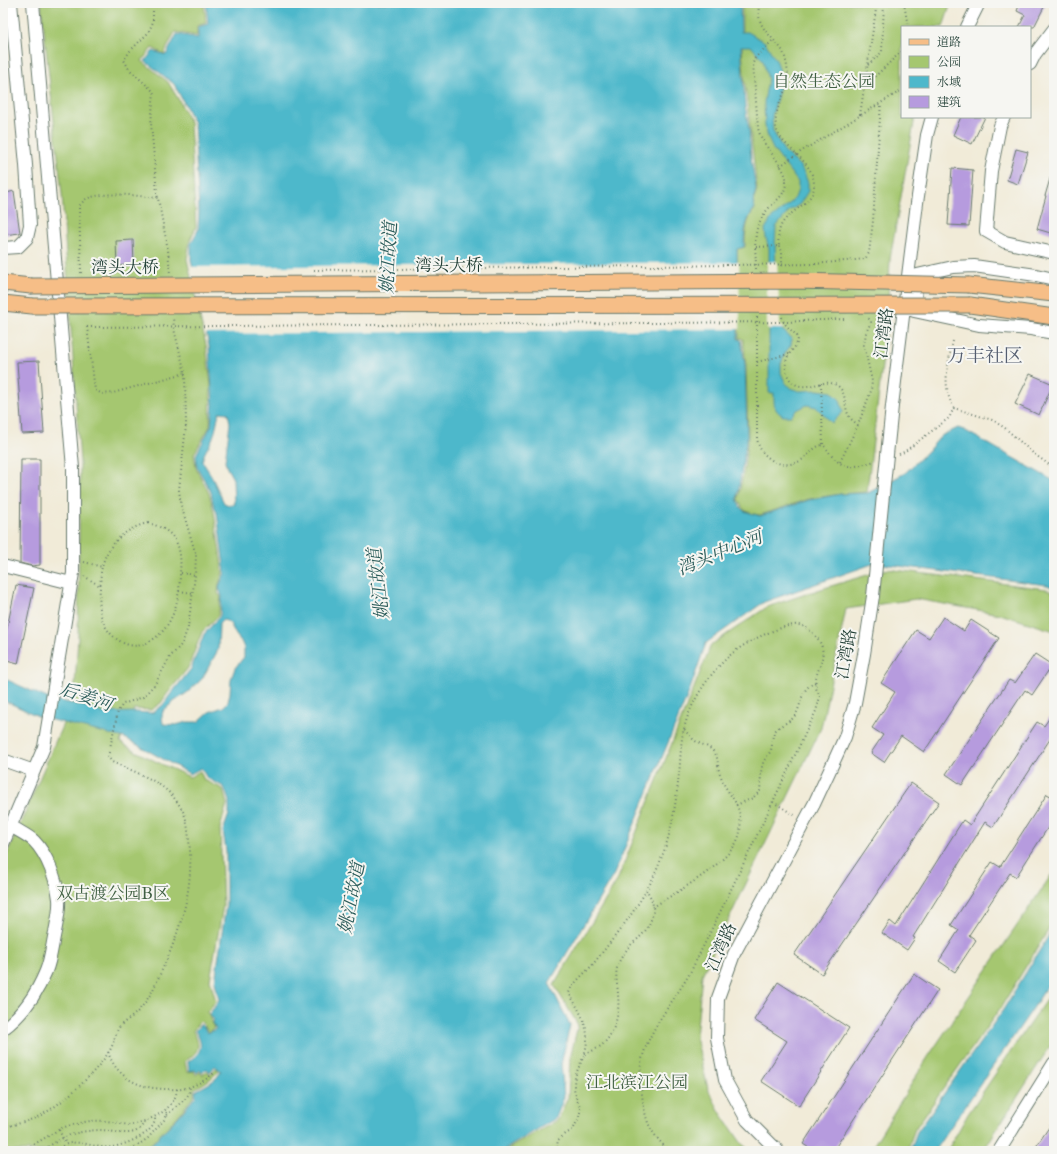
<svg xmlns="http://www.w3.org/2000/svg" width="1057" height="1154" font-family="Cardo,'Noto Serif SC',serif">
<rect width="100%" height="100%" fill="#f6f6f2"/>
<filter id="ink" filterUnits="userSpaceOnUse"><feTurbulence type="fractalNoise" baseFrequency=".025" numOctaves="2"/><feDisplacementMap in="SourceGraphic" scale="8" xChannelSelector="R" yChannelSelector="G"/><feConvolveMatrix kernelMatrix="1 2 1 2 8 2 1 2 1" color-interpolation-filters="sRGB"/></filter>
<filter id="wash" filterUnits="userSpaceOnUse"><feTurbulence type="fractalNoise" baseFrequency=".012" numOctaves="4" result="noise"/><feDisplacementMap in="SourceGraphic" scale="16" xChannelSelector="R" yChannelSelector="G"/><feGaussianBlur stdDeviation="0.9" result="paint"/><feColorMatrix in="noise" values="0 0 0 0 0 0 0 0 0 0 0 0 0 0 0 0 0 1.4 0 .05"/><feComposite in="paint" operator="in"/></filter>
<g filter="url(#wash)">
<rect width="100%" height="100%" fill="#f1ebd8"/>
<path fill="#a5c770" stroke="#628252" d="M41,3h163l2,20 -9,3v10l-22,-4 -11,22 -12,-6 -10,13 26,21 12,20 10,21 6,104 -6,13 -3,19 19,86 5,40 -1,41 -16,28 2,14 13,25 5,19 9,61 -4,11 -1,9 3,4 -3,19 -16,16 -14,36 -21,26 -6,9 -10,7 -17,-1 -14,33c22,14 46,24 70,35l10,-6 4,9 19,9 4,15 -7,24 3,78 -13,74 6,21 -9,11 5,8 -1,2 3,6 -6,4 -4,-7 -4,-4 -7,10c8,14 7,21 -8,30l2,11 7,-1 2,4 4,-3 2,3 5,-4 3,3 6,-6 3,2c-7,9 -15,14 -25,19v7l-16,20 -34,35h-141v-287l71,-166 4,-59 2,-176 -18,-269z
M742,3h209l-8,24h-41v90h13l-25,142 -3,65 -20,168 -26,2 -32,5 -49,16 -7,-1 -9,-4 -2,-3 -4,-8 6,-30 4,-32 -2,-73 -3,-25 -4,-1 -2,-89 8,-2c0,-13 1,-28 10,-38l-2,-7 4,-13 -13,-114 -2,-28z
M887,569l160,20 7,4v38l-54,-17 -84,-15 -70,10 -25,119 -119,247 -6,62 12,52 12,23 22,32 9,7h-247l54,-31 10,-23 2,-39 8,-33 -24,-40 63,-104 94,-236 56,-38 54,-18z
M1054,871v50l-53,86 -86,122 -8,22h-37l58,-94z
M1054,988v52l-71,111h-36l21,-37z"/>
<path fill="#4eb8cb" stroke="#367a80" fill-rule="evenodd" d="M206,3h534l1,29h7l17,10 12,20 5,17 -10,37 1,15 11,20 16,15 5,9 3,8v8l-8,13 -11,7 -13,16 -1,17 3,82 14,13 -1,6 -6,8 -4,11v9l4,9 5,6 9,3 19,-1 14,2 8,8 3,12 -11,11 -16,-16 -9,-2 -10,5 -6,6h-8c-10,-7 -9,-11 -9,-23h-5v-144l-3,-11 -1,-9 6,-10 16,-13 8,-8 3,-8v-8l-25,-33 -5,-11 -3,-12 -1,-24 4,-22 -5,-20 -12,-14h-10l4,60 4,24 2,28 5,31 -3,13 2,6c-10,12 -11,25 -11,39l-7,2 1,90 3,1 4,25 2,72 -10,62 3,8 4,4 16,5 49,-16 32,-6 27,-1 37,-20 22,-21 14,-16 17,-8 6,2 90,51v107l-7,-3 -172,-22 -111,39 -58,41 -17,49 -75,182 -65,109 21,42 -9,39 3,33 -8,21 -54,33h-357l34,-35 17,-20 -1,-5c9,-5 22,-10 26,-20l-6,-5 -5,6 -4,-3 -4,4 -2,-3 -3,3 -2,-3 -6,1 -1,-10c14,-7 16,-17 7,-30l6,-7 3,3 3,6 9,-4 -4,-6 2,-3 -5,-6 5,-6 5,-8 -4,-18 11,-77v-55l-3,-19 6,-17v-13l-5,-14 -17,-9 -6,-10 -11,6 -65,-36 -85,-21 -37,-17v-22l44,20 45,10 10,5 33,-1 17,1 11,-8 7,-10 21,-26 13,-35 16,-18 2,-19 -3,-9 1,-4 5,-11 -8,-60 -4,-10 -2,-11 -14,-25 -1,-12 15,-29 2,-22 -4,-58 -18,-86v-17l7,-13 1,-18 -5,-89 -10,-20 -10,-19 -29,-23 8,-10 13,4 11,-21 21,4v-11l10,-3zM220,412l8,1 2,10 -5,38 2,7 6,11 1,25 -5,1 -5,-2 -13,-28 -9,-14c3,-12 8,-15 11,-24 4,-8 3,-18 7,-25zM223,620l4,1 4,4 5,10 5,6 3,7v9l-9,11 -4,11 -1,14 -2,9 -5,5 -14,5 -11,10h-11l-11,3 -13,-1 -1,-8 1,-5 9,-8 16,-11 14,-13 16,-29 1,-26z
M1054,927v48l-22,35 -96,138 -1,3h-25l7,-19 86,-122z"/>
<path fill="#f1ebd8" d="M777,261l3,64 5,4h-18v-67z
M739,262l1,67 -535,5 -15,-67z"/>
<g id="blocks">
<path fill="#b69bde" d="M1020,3h26l-12,24h-15l6,-12 -8,-4z
M961,117h24l-13,27 -19,-9z
M1016,149l12,3 -10,32 -11,-4z
M952,168l21,2 -4,56 -21,-1z
M1052,172l2,1v61l-17,-5 9,-33h-1z
M14,191l6,42 -17,2v-41z
M133,240l1,25 -17,1 -1,-25z
M39,361l5,72 -22,1 -5,-72z
M1030,374l23,10 -14,31 -24,-11z
M21,459h19v106l-8,1 -12,-3z
M16,585l18,3 -16,76 -15,-4v-13z
M943,617l21,14 7,-11 28,18 -75,114 -23,-16 -17,26 -13,-9 12,-18 -11,-7 23,-36 -14,-9 35,-53 13,8z
M1035,654l17,11 -20,30 -7,-5 -63,95 -16,-11 63,-94 6,3z
M1054,711v22l-61,94 -8,-5 -72,115 2,1 -8,12 -25,-17 8,-12 6,5 67,-106 7,5 67,-103 7,4z
M911,783l28,19 -117,172 -28,-19z
M1047,794l7,4v20l-38,59 -6,-4 -41,62 7,5 -21,32 -16,-11 20,-31 -8,-5 41,-63 8,5z
M914,974l24,16 -105,161h-19l-11,-7z
M778,982l71,46 -50,78 -38,-25 26,-40 -33,-21z
M1054,1120v31h-21z"/>
</g>
</g>
<g filter="url(#ink)">
<use href="#blocks" fill-opacity="0" stroke="#687a6d" stroke-width="1"/>
<g fill="none" stroke-linecap="round" stroke-linejoin="round">
<defs>
<path id="minor" d="M967,27l12,-24
M1030,64l5,-10 19,-25
M1004,117l-4,9 -9,45 -5,60 19,11 49,11
M3,248l15,-1 9,-9 3,-13 -4,-60 -15,-162
M1054,279l-18,-4 -62,-9 -21,1 -36,8 -3,36 65,14 52,4 23,4
M887,455l5,-49 25,-203 10,-68 5,-18
M3,566l68,17
M3,760l31,11
M3,844l41,-97 29,-174v-105l-40,-465
M3,1029c19,-14 34,-36 43,-58 5,-12 6,-26 9,-39 2,-11 5,-22 4,-33 -2,-18 -12,-45 -25,-58 -6,-6 -16,-10 -23,-15
M778,1151l-31,-31 -22,-40 -8,-42 1,-40 16,-44 80,-150 15,-32 16,-35 10,-34 9,-49 9,-58
M999,1151l55,-88"/>
<path id="major" d="M3,283l28,3
M969,285l85,9
M3,303l29,3
M970,305l84,12"/>
</defs>
<use href="#minor" stroke="#687a6d" stroke-width="14"/>
<use href="#major" stroke="#687a6d" stroke-width="17"/>
<path stroke="#687a6d" stroke-width="2" stroke-dasharray="1 3" stroke-linecap="butt" d="M153,3v19l-5,11 -18,18 -6,9 5,9 25,23 -3,31 6,70 11,57 2,23
M904,3l4,24
M868,65l14,-13 2,-49
M866,85l36,-34
M860,115l17,-112
M780,166l17,-12 105,-64
M779,246l3,5v17
M756,247l23,-1c-1,-6 -1,-12 1,-18 6,-18 35,-23 34,-44 -1,-23 -27,-33 -36,-51 -9,-21 11,-40 10,-59 -1,-8 -2,-17 -6,-24 -7,-11 -22,-20 -23,-35 -1,-4 0,-8 0,-12
M815,264l50,-5 4,-6 4,-32 8,-118
M756,269c0,-15 -3,-32 3,-46 2,-4 5,-9 8,-13 8,-9 17,-13 19,-26 0,-2 0,-5 0,-6 -4,-17 -24,-31 -28,-50l-5,-65 2,-5 18,-18
M81,273l-2,-67c3,-3 6,-7 9,-8 22,-7 48,-2 70,0
M757,317v122c2,9 5,14 13,20 10,7 23,7 33,0 7,-5 11,-13 20,-14 4,3 5,6 8,10 14,17 26,11 44,6
M782,317c2,9 10,13 16,20 0,9 -6,12 -10,19 -4,8 -3,19 4,26 14,12 34,-7 47,5 8,7 5,21 10,29 2,4 6,6 9,9
M799,321l45,-2
M87,327l8,63 7,4 11,-1 72,-20
M953,341c-5,23 -12,46 1,67l38,12 13,8 29,26 20,14
M757,362l32,-8
M821,383l2,61
M899,454l5,-2 45,-34 5,-10
M840,462l18,-37 13,-34 1,-10 -8,-36 2,-12 5,-11 -2,-3 -3,-1
M148,523c11,3 21,7 27,17 6,10 6,22 5,33 0,24 -6,54 -28,67 -8,5 -14,7 -23,5 -11,-3 -20,-11 -25,-21 -5,-11 -5,-24 -4,-36 1,-7 0,-14 2,-21 5,-23 24,-39 46,-44z
M84,562l18,5
M181,573l14,2
M84,576l16,10
M179,591l14,2
M773,802l23,14
M736,805l17,-7 7,-7c1,-9 0,-19 3,-28 1,-4 6,-8 8,-13 2,-7 0,-14 5,-20 5,-6 13,-7 18,-13 10,-14 4,-27 22,-35
M653,907c22,-14 79,-45 86,-71 2,-7 2,-17 0,-24 -2,-11 -12,-20 -16,-30 -1,-3 -3,-8 -4,-11 -2,-8 0,-14 -6,-20 -4,-5 -11,-6 -16,-9 -5,-3 -9,-8 -13,-13
M108,1052c9,27 33,37 60,37 6,0 12,1 18,-1 11,-3 20,-8 28,-15
M585,1054c5,-2 11,-5 16,-8 14,-12 19,-33 17,-51 0,-8 -3,-18 -1,-27 2,-8 7,-15 12,-21 3,-4 8,-7 11,-10 9,-9 16,-24 12,-36 -1,-4 -4,-8 -5,-11
M167,1115l18,-16 4,-5 1,-7
M3,1127c11,-2 22,-5 32,-9 24,-10 62,-46 75,-68 5,-8 4,-17 11,-25 4,-4 10,-7 14,-11 6,-5 11,-13 15,-19 7,-12 12,-26 18,-38 16,-40 26,-74 21,-117 -1,-11 -2,-23 -8,-32 -14,-26 -44,-35 -69,-46l-4,-5 10,-46 5,-7 20,-7 12,-13 15,-27 12,-13 6,-17 7,-51 1,-21 -15,-50 -2,-15 7,-64 -1,-53 -11,-44 -1,-12
M59,1130l7,14
M15,1151c18,-3 31,-15 47,-23 5,-2 10,-3 15,-4 12,-4 24,-4 36,-2 6,1 13,3 19,3 2,0 6,-2 9,-3 16,-5 34,-14 36,-33
M41,1151c12,-7 22,-15 36,-18 8,-2 17,-3 25,-3 14,1 35,10 42,-8
M56,1151c18,-18 36,-1 56,-4 13,-2 45,-14 43,-30
M123,1151l14,-5 11,-8 16,-18 2,-4 1,-7
M559,1151l-2,-5 1,-6 9,-7 6,-3 6,-13 2,-9c-19,-34 7,-41 6,-72 -1,-16 -10,-29 -18,-43 3,-10 18,-21 25,-30 25,-32 53,-65 67,-104 11,-27 15,-57 18,-85 2,-16 1,-33 6,-49 6,-23 23,-49 41,-66 6,-6 14,-12 22,-16 9,-6 40,-20 51,-18 7,1 14,8 19,14 13,19 -6,33 -2,49 1,3 3,6 4,9l-4,14c-41,86 -81,172 -123,256 -16,32 -42,57 -51,92 -4,13 1,54 7,66 4,9 13,19 20,26"/>
<use href="#minor" stroke="#fff" stroke-width="12"/>
<use href="#major" stroke="#f6be87" stroke-width="15"/>
<defs>
<path id="minor-bridge" d="M873,596l14,-141"/>
<path id="major-bridge" d="M31,286l764,-5 174,4
M32,306l938,-1"/>
</defs>
<use href="#minor-bridge" stroke="#687a6d" stroke-width="14" stroke-linecap="butt"/>
<use href="#major-bridge" stroke="#687a6d" stroke-width="17" stroke-linecap="butt"/>
<path stroke="#687a6d" stroke-width="2" stroke-dasharray="1 3" stroke-linecap="butt" d="M310,270l505,-6
M87,327l702,-5 10,-1"/>
<use href="#minor-bridge" stroke="#fff" stroke-width="12"/>
<use href="#major-bridge" stroke="#f6be87" stroke-width="15"/>
</g>
</g>
<g text-anchor="middle" dominant-baseline="central" stroke-width="4" stroke-linejoin="round" paint-order="stroke">
<g font-size="17" fill="#406043" stroke="#f6f6f2">
<text x="824" y="81">自然生态公园</text>
<text x="113" y="893">双古渡公园B区</text>
<text x="637" y="1082">江北滨江公园</text>
</g>
<g font-size="17" fill="#1f3d34" stroke="#f6f6f2">
<text x="449" y="265">湾头大桥</text>
<text x="125" y="267">湾头大桥</text>
<text transform="translate(884 333) rotate(-83)">江湾路</text>
<text transform="translate(846 654) rotate(-80)">江湾路</text>
<text transform="translate(721 947) rotate(-66)">江湾路</text>
</g>
<g font-size="18" font-style="italic" fill="#2b5c5a" stroke="#f6f6f2">
<text transform="translate(389 258) rotate(-87)">姚江故道</text>
<text transform="translate(720 553) rotate(-22)">湾头中心河</text>
<text transform="translate(379 584) rotate(-97)">姚江故道</text>
<text transform="translate(86 697) rotate(19)">后姜河</text>
<text transform="translate(352 898) rotate(-79)">姚江故道</text>
</g>
<g font-size="19" fill="#545e70" stroke="#f6f6f2">
<text x="985" y="356">万丰社区</text>
</g>
</g>
<rect width="1057" height="1154" fill="none" stroke="#f6f6f2" stroke-width="16"/>
<rect x="901" y="26" width="130" height="92" fill="#f6f6f2" stroke="#a0aca6"/>
<rect x="909" y="39" width="20" height="6" fill="#f6be87" stroke="#a0aca6"/>
<text x="937" y="46" font-size="12" fill="#1f3d34">道路</text>
<rect x="909" y="56" width="20" height="12" fill="#a5c770" stroke="#a0aca6"/>
<text x="937" y="66" font-size="12" fill="#1f3d34">公园</text>
<rect x="909" y="76" width="20" height="12" fill="#4eb8cb" stroke="#a0aca6"/>
<text x="937" y="86" font-size="12" fill="#1f3d34">水域</text>
<rect x="909" y="96" width="20" height="12" fill="#b69bde" stroke="#a0aca6"/>
<text x="937" y="106" font-size="12" fill="#1f3d34">建筑</text>
</svg>
